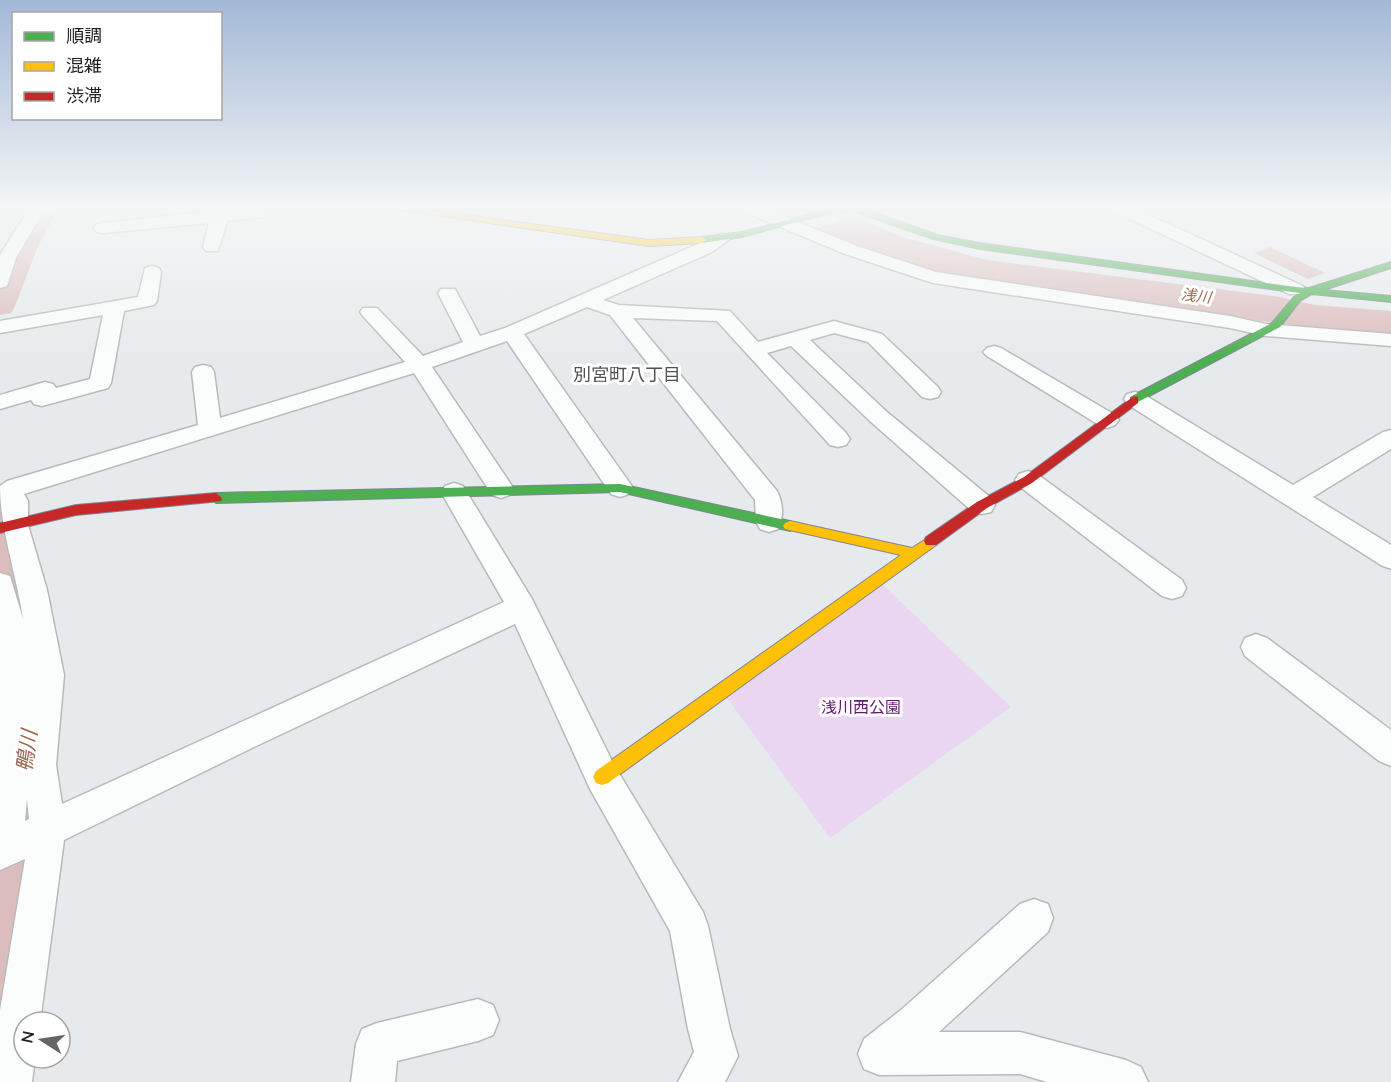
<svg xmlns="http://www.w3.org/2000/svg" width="1391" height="1082" font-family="'Nunito Sans','Noto Sans JP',sans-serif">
<rect width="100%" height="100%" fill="#e7eaec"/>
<path fill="#ead6f0" d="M883,585l128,122 -181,131 -103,-140z"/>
<path fill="#dcbdbe" d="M756,207h72l78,31 81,22 287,36 41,9 76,6v27l-253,-33 -223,-36 -56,-19z
M1270,247l55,26 -17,6 -54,-26z"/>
<path fill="#e7eaec" d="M807,207h22l23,9 -41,14 -33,-14z"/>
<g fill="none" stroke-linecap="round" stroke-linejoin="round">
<path fill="#dcbdbe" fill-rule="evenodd" d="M34,207h26l-22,39 -23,60 -4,7 -11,2v-45l10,-24z
M0,505l14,4 6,11 25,91 -7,13 -16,5 -16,-5 -6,-12z
M23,776l19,8 8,19 4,24 -22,156 -10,22 -22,10v-222l4,-9z"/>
<defs>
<path id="street" d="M30,207h16l-30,51 -9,28 -7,2v-33z
M250,207h16l-4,10 -35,4 -9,30h-12l-3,-4 6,-24 -106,10 -6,-1 -3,-4 3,-4 6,-1z
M740,207h22l95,39 79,26 294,44 36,8 125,10v12l-125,-10 -36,-8 -297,-45 -88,-29 -103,-43z
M1111,207h21l171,79 3,4 -3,4h-14l-176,-83z
M721,234l6,1 3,4 -18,13 -109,48 16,5 111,6 28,31 76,-21 7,2 41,11 56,53 3,5 -3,5 -8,2 -8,-2 -54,-55 -34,-9 -24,7 77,72 104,86 4,7 -4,7 -9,2 -9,-2 -102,-90 -80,-76 -24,7 79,80 4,6 -4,6 -8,2 -8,-2 -113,-124 -84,-3 144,173c6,11 7,27 1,38l-9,3 -9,-3 -4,-7 -1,-22 -145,-185 -23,-8 -63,27 105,148 4,6 -4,6 -9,3 -9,-3 -104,-153 -75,26 78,116 4,6 -4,6 -9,3 -9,-3 -78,-122 -390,121 4,7v24l19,65 17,85 -8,90 6,39 442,-202 -63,-110 4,-6 9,-3 9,3 69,113 82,166 89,147 5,14 22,103 8,27 -13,26h-47l16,-30 -6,-23 -18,-98 -80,-142 -75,-165 -261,123 -190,93 -24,182h-16v36h11l-3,24h-32v-72l25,-151 -25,11v-297l10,3 13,43c-7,-47 -23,-89 -23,-133l7,-5 191,-56 -6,-53 3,-5 8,-2 8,2 3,5 6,46 185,-56 -42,-46 -3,-4 3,-4h14l46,48 40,-14 -25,-49 3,-4h14l25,47 25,-8zM27,799l2,20 -4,2z
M152,266l7,2 2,4 -4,29 -3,4 -30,6 -13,72 -3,5 -66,18 -8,-2 -3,-4 -31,9v-14l45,-13 8,2 3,4 34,-9 13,-64 -103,18v-12l138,-24 7,-29z
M994,346l7,2 114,67 4,5 -4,5 -8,3 -8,-3 -112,-69 -4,-4 4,-4z
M1135,392l8,2 150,91 90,-53 8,-2v19l-78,48 78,48v24l-10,-4 -254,-161 -3,-5 3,-5z
M1028,471l9,3 145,106 4,8 -4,8 -10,3 -10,-3 -143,-110 -4,-6 4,-6z
M1256,634l11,4 124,92v36l-12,-5 -134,-105 -4,-9 4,-9z
M1034,899l14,5 5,14 -5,14 -109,100h81l106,28 15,7 7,15h-101l-27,-8 -141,1 -15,-6 -6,-15 6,-15 37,-29 119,-106z
M478,999l15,6 6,15 -6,15 -15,6 -81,20 -2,21h-44l5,-38 6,-15 15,-6z"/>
<path id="fast" d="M837,207h23l78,28 42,8 316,44 13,1 82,-26v6l-67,22 67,6v6l-79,-8 -12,7 -20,26 -146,77 -4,-1v-6l142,-74 22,-26 6,-4 -320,-44 -47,-10 -83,-29 -31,6 -77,21 -40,6 -4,-3 4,-3 40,-5z
M620,484l170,37 7,5 -7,5 -170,-39 -404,11 -6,-5 6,-5z"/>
<path id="slow" d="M388,207h19l242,33 53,-3 4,3 -4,3 -53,3 -257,-37z
M790,521l122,27 19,-12 7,5 -2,4 -328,238 -6,2 -6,-2 -3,-6 3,-6 305,-216 -116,-26 -2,-3 2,-3z"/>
<path id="jam" d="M1134,396l4,1v6l-106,80 -45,25 -51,37h-10l-2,-4 2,-4 51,-35 47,-25z
M216,493l6,5 -1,3 -145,14 -76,18v-10l76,-18z"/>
</defs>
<use href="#street" stroke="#b8baba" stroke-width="3"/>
<use href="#fast" stroke="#818495" stroke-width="2"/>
<use href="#slow" stroke="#818495" stroke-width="2"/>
<use href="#jam" stroke="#818495" stroke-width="2"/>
<use href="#street" fill="#fbfcfc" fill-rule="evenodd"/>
<use href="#fast" fill="#4caf50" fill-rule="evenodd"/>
<use href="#slow" fill="#ffc107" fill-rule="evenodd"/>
<use href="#jam" fill="#c62828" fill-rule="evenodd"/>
</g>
<linearGradient id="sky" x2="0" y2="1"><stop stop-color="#a3b8d7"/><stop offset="0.58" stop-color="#f4f6f6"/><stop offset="1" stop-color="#f4f6f6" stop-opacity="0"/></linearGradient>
<rect width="1391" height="358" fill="url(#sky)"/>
<g text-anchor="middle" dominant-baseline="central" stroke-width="6" stroke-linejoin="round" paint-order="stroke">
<g font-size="15" font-style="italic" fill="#9d6651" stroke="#fff">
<text transform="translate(1196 296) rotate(7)">浅川</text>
</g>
<g font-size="16" fill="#651771" stroke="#fff">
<text x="861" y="708">浅川西公園</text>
</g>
<g font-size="18" fill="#515151" stroke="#fff">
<text x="627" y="375">別宮町八丁目</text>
</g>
<g font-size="21" font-style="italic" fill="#9d6651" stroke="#fff">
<text transform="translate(27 751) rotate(-82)">鴨川</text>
</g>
</g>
<rect x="12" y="12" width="210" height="108" fill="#ffffff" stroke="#a5a5a5" stroke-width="1.5"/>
<rect x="24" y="32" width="30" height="9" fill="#4caf50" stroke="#a5a5a5" stroke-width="1.5"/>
<text x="66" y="42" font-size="18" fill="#1e1e1e">順調</text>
<rect x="24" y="62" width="30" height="9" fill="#ffc107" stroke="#a5a5a5" stroke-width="1.5"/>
<text x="66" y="72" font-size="18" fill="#1e1e1e">混雑</text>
<rect x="24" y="92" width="30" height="9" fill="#c62828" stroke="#a5a5a5" stroke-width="1.5"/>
<text x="66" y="102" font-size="18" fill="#1e1e1e">渋滞</text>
<g transform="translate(42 1040) rotate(282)"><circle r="28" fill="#ffffff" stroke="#a5a5a5" stroke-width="1.5"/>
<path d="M0-4.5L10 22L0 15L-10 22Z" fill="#646566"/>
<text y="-9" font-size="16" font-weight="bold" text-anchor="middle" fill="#1e1e1e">N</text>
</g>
</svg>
